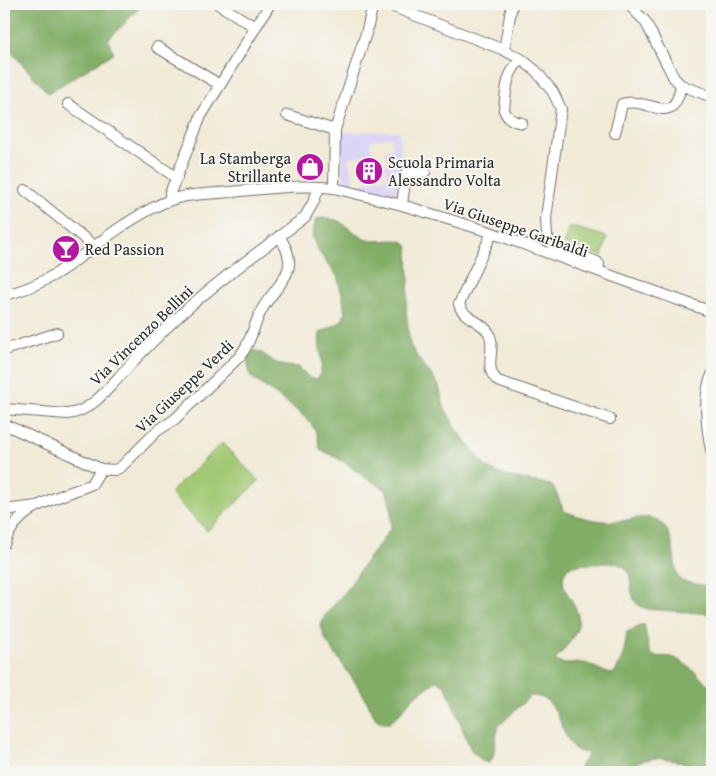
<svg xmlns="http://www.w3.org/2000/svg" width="716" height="776" font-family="'Gentium Book Plus',serif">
<rect width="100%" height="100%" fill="#f6f6f2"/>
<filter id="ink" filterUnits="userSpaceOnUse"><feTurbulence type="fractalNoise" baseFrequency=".02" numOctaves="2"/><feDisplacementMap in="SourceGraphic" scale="10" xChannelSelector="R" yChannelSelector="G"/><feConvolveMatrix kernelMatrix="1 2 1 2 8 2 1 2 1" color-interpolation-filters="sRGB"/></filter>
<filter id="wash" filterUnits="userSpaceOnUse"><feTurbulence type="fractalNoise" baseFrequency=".0096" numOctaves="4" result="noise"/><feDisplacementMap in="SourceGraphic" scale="20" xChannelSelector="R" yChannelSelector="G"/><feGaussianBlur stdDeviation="1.12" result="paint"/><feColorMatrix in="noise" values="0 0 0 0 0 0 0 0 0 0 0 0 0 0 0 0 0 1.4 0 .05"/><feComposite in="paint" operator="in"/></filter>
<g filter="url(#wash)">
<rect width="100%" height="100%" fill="#f1ead7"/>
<path fill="#ddd5f6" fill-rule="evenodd" d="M400,131l2,57 -4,6 -8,4 -43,-14 -3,-4 -6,-48zM391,137l2,11 -8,2 3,14 -3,1 3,12 -34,8 -6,-27 24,-5 -2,-12z"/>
<path fill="#a2c974" stroke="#667a50" d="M569,226l38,11 -5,19 -38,-12z
M222,443l37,38 -52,50 -37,-38z"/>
<path fill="#81ad66" stroke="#566c48" d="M4,4h140l-36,36 6,13 -66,40 -41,-46 -3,4z
M324,218l15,3 25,18 8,2 24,-1 8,2 4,5 1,35 -3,28 4,35 8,13 17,22 4,6 5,21 14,24 26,34 7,5 14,6 46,9 4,5 9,21c17,7 38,12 56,10 11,-1 21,-5 31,-3 5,1 10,4 13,8 10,12 10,34 13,49l4,6 31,6v27l-65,-5c-27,-7 -6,-39 -29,-45 -6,-2 -13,-1 -20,0 -10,0 -21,0 -31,4 -14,22 15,33 11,57 -1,10 -17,27 -23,36 15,6 15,1 28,2 10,1 19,10 30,11 10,-12 12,-27 14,-42l17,-8 5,26 4,6c6,1 11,0 17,1 14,2 31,22 42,31v83c-17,-1 -32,-11 -49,-13 -8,-1 -16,2 -24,3l-5,5 -8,5 -15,-1 -12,2h-22l12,-19c-5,0 -10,-1 -14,-4 -17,-16 -14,-55 -45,-53l-32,31 -5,30 -4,6 -7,-2 -11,-11 -24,-61 -5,-6 -6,-2 -22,16 -18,21 -7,5h-6l-7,-4 -13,-25 -36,-52 -3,-6 -3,-11 5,-11 21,-24 19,-29 16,-20 9,-14v-19l-4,-16 -5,-5 -19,-11 -17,-13 -26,-14c-2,-7 -2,-16 -7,-22 -12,-18 -46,-37 -63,-51l-3,-19 3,-7c15,1 17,9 29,14 6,3 13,2 20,3l10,11 8,1c10,-14 0,-30 3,-46l21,-11 4,-8 -2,-16 -6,-22 -18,-24 -7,-14 4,-19z"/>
</g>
<g filter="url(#ink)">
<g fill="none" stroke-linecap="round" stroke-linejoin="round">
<defs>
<path id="minor" d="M218,4l37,23
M386,4l118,46 8,-46
M628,4l17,17 29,57 7,7 31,12
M157,47l63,38
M504,50l17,9 15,12 17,21 8,17 -15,109 1,19 6,8 44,17 2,2 -1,7
M521,59c-15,15 -15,30 -17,51 3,9 9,11 18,13
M68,104l109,74
M287,115l48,15
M615,133l7,-29c27,-9 51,27 59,-19
M334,188l1,-58 32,-100 6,-26
M25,190l70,57
M170,200v-7l31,-77 69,-112
M402,205l4,-32 19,-1
M492,233l-33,71c3,14 23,17 30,29 8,17 -7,34 9,48l112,38
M4,295c51,-11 79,-43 120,-70 14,-9 31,-20 47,-25 19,-7 41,-6 60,-8 34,-3 69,-8 103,-4l68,17 85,26 225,81
M4,350l53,-17
M712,375c-10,20 -5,57 0,79
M4,409l63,5c24,-1 43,-28 59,-45 20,-21 40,-42 62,-61 37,-33 78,-61 117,-91l9,-16 5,-14
M4,424l97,45 14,1 6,-3 36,-36 17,-11 65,-63c12,-14 14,-30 22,-46 16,-29 43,-39 18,-75
M4,510l33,-4
M4,544c14,-40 55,-46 88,-60l9,-15"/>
</defs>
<use href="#minor" stroke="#706e67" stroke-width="12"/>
<use href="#minor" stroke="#fff" stroke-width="10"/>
</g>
</g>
<defs>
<symbol id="shop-disc" viewBox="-11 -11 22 22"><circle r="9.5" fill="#b5179e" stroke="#f6f6f2"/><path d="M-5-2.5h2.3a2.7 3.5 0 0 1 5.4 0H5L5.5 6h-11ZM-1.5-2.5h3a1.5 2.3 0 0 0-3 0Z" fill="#fff"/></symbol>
<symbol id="building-disc" viewBox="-11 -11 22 22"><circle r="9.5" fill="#b5179e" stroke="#f6f6f2"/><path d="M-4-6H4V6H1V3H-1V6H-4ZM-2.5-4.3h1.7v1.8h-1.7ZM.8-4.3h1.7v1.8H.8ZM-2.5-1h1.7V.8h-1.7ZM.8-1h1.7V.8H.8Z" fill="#fff"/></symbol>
<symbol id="bar-disc" viewBox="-11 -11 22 22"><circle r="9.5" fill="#b5179e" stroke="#f6f6f2"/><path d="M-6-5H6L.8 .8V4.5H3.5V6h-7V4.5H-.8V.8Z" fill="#fff"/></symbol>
</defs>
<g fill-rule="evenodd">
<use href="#shop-disc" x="294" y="151" width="32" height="32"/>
<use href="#building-disc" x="353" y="155" width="32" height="32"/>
<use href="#bar-disc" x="50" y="233" width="32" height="32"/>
</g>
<g text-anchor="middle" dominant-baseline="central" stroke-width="4" stroke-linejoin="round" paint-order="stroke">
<g font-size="16" fill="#2b2b2b" stroke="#f6f6f2" text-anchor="start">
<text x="291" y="158" text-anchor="end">La Stamberga<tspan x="291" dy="18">Strillante</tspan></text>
<text x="388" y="162">Scuola Primaria<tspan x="388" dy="18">Alessandro Volta</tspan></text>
<text x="85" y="249">Red Passion</text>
</g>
<g font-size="16" fill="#2b2b2b" stroke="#f6f6f2">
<text transform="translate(516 227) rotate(19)">Via Giuseppe Garibaldi</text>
<text transform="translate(141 335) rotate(-44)">Via Vincenzo Bellini</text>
<text transform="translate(184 386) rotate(-43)">Via Giuseppe Verdi</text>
</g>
</g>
<rect width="716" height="776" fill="none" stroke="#f6f6f2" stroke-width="20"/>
</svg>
